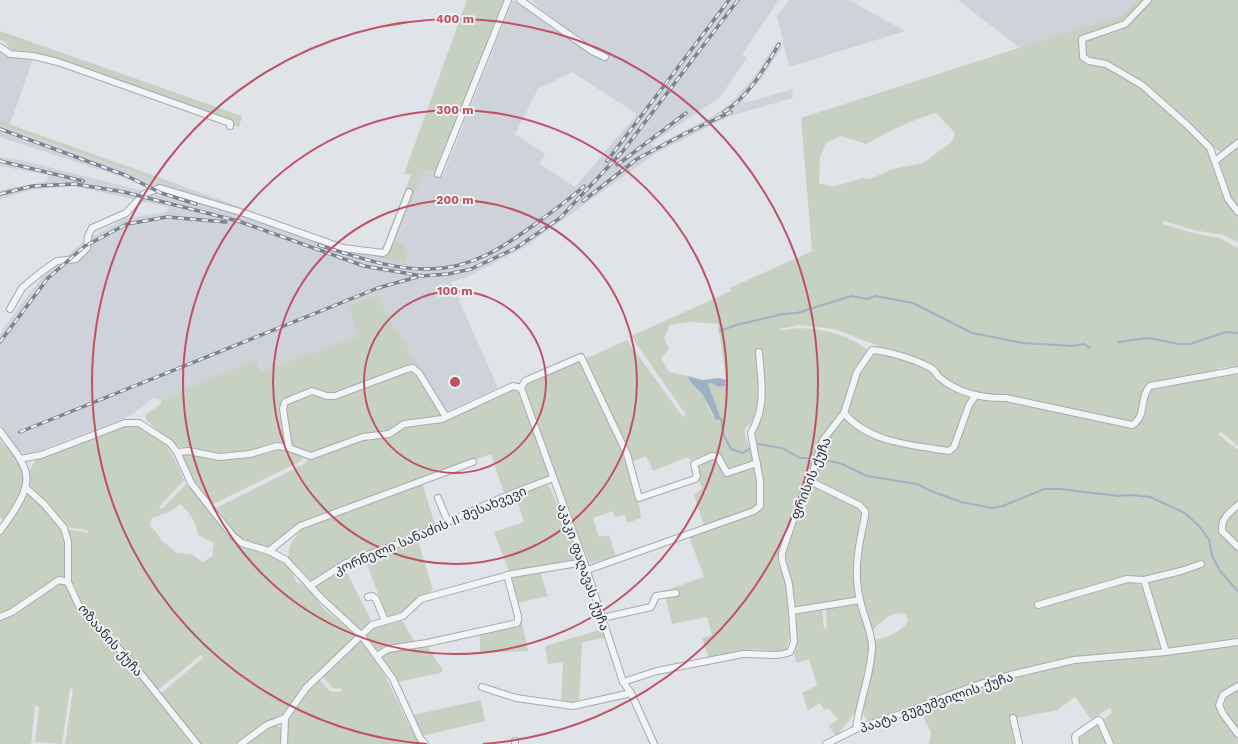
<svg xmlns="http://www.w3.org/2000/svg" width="1238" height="744" viewBox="0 0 1238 744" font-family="'Work Sans','Noto Sans Georgian',sans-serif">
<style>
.built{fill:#ced2d9;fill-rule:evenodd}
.green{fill:#c6d1c2;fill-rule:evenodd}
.water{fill:#9fb1c4}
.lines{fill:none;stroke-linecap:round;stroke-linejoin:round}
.stream{stroke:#9fb1c4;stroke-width:2}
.street-casing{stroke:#a6aab1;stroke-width:8}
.street{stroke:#f2f4f6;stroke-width:6}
.rail-casing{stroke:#7b838f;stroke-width:3.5}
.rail{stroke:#eff2f5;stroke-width:2;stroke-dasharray:6;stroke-linecap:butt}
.ring{fill:none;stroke:#c05164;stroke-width:2}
.labels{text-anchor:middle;stroke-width:4;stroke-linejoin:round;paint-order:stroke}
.street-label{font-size:13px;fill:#2a313d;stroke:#eff2f5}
.centre{fill:#c05164;stroke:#eff2f5;stroke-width:2}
.ring-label{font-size:12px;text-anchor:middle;font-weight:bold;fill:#c05164;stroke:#eff2f5;stroke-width:4;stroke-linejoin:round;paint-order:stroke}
</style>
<rect width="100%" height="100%" fill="#e0e3e8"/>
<g class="built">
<path d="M513,0L584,49L588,44L538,7L532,0H779L742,54L747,58L720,97L652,143L654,147L713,116L729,105L754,77L776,43L782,47L760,81L743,99L745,103L792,89L793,98L730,116L656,153L525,247L465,278L451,282L498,388L447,411L388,316L378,295L358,336L260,372L256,359L162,400L153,398L132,415L38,451L26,454L19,451L0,425V334L21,304L42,278L84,241L126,218L167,212L168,207L73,186L31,190L0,199V190L47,181L48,175L0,166V157L21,160L186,202L188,199L0,137V125L163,183L166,180L379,258L407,263L404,246L395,242L425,170L443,176ZM572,72L637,114L575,187L540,164L545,154L515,134L538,89Z"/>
<path d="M789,0H849L905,31L789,67L777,16Z"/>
<path d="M958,0H1137L1122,15L1020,48Z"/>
<path d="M0,51L7,55L33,58L10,125L0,121Z"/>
</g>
<g class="green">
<path d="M467,0H505L435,173L425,170L395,241L404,246L407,263L379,258L354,248L382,249L411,175L404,174Z"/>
<path d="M1137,0H1144L1123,22L1081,36L1080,57L1089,65C1109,53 1196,131 1208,149C1216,161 1220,186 1227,200C1229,206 1237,213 1238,218C1238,226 1238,235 1238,242L1223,235L1193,230L1164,221L1163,224L1193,233L1220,238L1238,248V366L1218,368L1217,371L1150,383C1135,394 1149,418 1126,423L975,394C959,387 944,381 933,367L834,329L799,325L780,329L781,331C803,323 850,333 867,350L840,413L823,434L808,480L781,550C778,565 783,569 786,583C790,599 795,638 785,650L778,652L755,649L709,659L702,638L712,635L707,617L672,624L664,591L704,577L689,536L754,514L762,509L764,496L762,474L754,439L755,431L762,418L765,399L762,351L757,352L760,395L755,418L745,429V436L755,461L732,470L727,469C722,446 705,455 690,460L688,457L653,471L646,456L632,462L585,359L627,340L683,417L686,415L631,336L731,291L730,288L812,251L801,118L1122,15ZM936,113L955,133L952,142L923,163L893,169L870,179L863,178L832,187L819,183L820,157L826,143L841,136L866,144C889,131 911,120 936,113ZM690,322L718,324L726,380L724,386L718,387L712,383L708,384L720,419C709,417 708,405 704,397C700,389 691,386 688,376L669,372L661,358L669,349L664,338L670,325Z"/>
<path d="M1151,0H1238V141L1224,154L1212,147L1149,89L1086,56L1085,39L1125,26Z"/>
<path d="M0,31L242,116L239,127L124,84L34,54L15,51L9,48L5,42L0,39Z"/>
<path d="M0,121L166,180L164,183L0,125Z"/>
<path d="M1238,146V209L1230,199L1220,167V161Z"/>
<path d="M378,295L388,316L447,411L442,416L405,422L386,432L311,454L286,444L241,452L220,453L192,448L179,447L147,421L145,416C149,408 160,409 162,400L256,359L260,372L358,336L348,306Z"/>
<path d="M880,352L930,369L972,396C960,412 961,434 948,449L891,440L850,419L847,411L855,388L857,377L868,361L875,353Z"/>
<path d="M576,362L581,363C605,413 634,462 641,518L627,523L625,515L615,517L613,511L593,518L599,537L609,535L616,557L590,563L557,488L554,470L525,389L526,384Z"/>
<path d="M1238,372V446L1221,432L1218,434L1238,450V503L1219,531L1229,542L1238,548V640L1172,649L1165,644L1147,583L1148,581L1181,570L1144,578H1127L1040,601L1042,605L1123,582H1137L1145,590L1163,647L1162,650C1113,655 1065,658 1018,670C967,683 918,703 868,721L861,710L874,640C885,639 903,631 908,621L906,615C892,608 881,623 870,632L862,599L858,570L868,514L866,508L821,484L813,476L824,441L842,418L886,444L952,452C966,437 963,415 975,399H1006L1132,427C1145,425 1146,399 1149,388Z"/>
<path d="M512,389L519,391L549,476L504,493L491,454L314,518L268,549C253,544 240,540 230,528C225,521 223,514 216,508L304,464L310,457L363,440L390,437L403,426L439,421Z"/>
<path d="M125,424C159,425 173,453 184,480L159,507L162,509L186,484L208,506L227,536L242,547L277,558L292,571L296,582L307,587L324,609L357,635L356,638L300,692L280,718L270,722L238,744H200L161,693L203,658L201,655L158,690L86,609L79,600L75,585L70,584V536L67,529L88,533V530C81,529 72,529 66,526C61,523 56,515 51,510C35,493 16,478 40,457ZM180,504C191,513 195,521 198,535L214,543L212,556L203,562L191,554L177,553L161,540L157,533L150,526L152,518L171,511Z"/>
<path d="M0,440C6,448 16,455 20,464C31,484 14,503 3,520L0,517Z"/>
<path d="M280,449L303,455L304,458L299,462L213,504L194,484L181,456L186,453L218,458Z"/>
<path d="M714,457L717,458L723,471L752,465L755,467L760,498L758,505L753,510L704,526L694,495L702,489L695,467L696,464Z"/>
<path d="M422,483L435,525L350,558L312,581L288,557L290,544L302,528Z"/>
<path d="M813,484L856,506L862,511L863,516L853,572L857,596L856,599L797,608L794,605L784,559C787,533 800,508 810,485Z"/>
<path d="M547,485L550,488L582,561L509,571L494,532L524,522L515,495Z"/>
<path d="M26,492L53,517L66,535V580L65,579L16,608L0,615V536Z"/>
<path d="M1238,507V544C1221,527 1219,524 1238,507Z"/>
<path d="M417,537L433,590L414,601L399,614L387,618L365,559Z"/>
<path d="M344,567L372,622L359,630L326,599L315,587Z"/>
<path d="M540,572L548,596L517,603L509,579L513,575Z"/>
<path d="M58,583L66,584L81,609L136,672L194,744H65L73,689L70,688L62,744L35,742L39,707L35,706L31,744H0V618Z"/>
<path d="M857,604L870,644L865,677L856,710L849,721L836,736L829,726L838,719L829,709L824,710L820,703L808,710L802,693L817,685L809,659L797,663L794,655L796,648L794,617L796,613L822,609L824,629L827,628L826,609Z"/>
<path d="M401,619L415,642L385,647L376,652L364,635L376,626Z"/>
<path d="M522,623L528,651L480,653V632Z"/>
<path d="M603,629L606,638L582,642L579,701L572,704L561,702L563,662L548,664L545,646Z"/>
<path d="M361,641L382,670L410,727L422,744H286L287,718L306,690L319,679L330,691L341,692L342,689L333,688L322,676Z"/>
<path d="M1238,644V683L1218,697C1216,715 1228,726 1238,740V744H1078V736L1112,713L1110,708L1091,719L1075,697L1058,710L1016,718L1015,715L1009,717L1016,744H929L931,732L919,709C969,690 1021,670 1075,662C1129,654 1184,650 1238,644Z"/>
<path d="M427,646L443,670L440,673L398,682L379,657L388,651Z"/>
<path d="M1238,687V729C1226,712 1214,701 1238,687Z"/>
<path d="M481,700L485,721L422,736L414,715Z"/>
<path d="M274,725L281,727L282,744H245L268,727Z"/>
</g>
<path class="water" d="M688,376L702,380L720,378L726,380L725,386L718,387L712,383L708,384L721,419L716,420C712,412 708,405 704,397C700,389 691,386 688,376Z"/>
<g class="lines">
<g class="stream">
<path d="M720,331L736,325L783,314L797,313L851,296L867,299L876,296L913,303L972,333L1023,343L1073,346L1084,344L1090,348"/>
<path d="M1118,342L1148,338L1179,344H1190L1226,332L1238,333"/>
<path d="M721,419L724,436L731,449L743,453L749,449"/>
<path d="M758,444L782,448L800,458H811"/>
<path d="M822,459L842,464L867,476L917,484L931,491L961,502L992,508L1003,506L1044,489H1060L1118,496L1132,495L1150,497L1185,513L1200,527L1209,540L1212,556L1220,571L1238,591"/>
</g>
<g class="street-casing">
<g id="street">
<path d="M520,0L592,51L605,57"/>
<path d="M1148,0L1125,24L1082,39L1083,57L1089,61L1106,64L1142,85L1187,125L1210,148L1228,199L1238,212"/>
<path d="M0,47L10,54L33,56L58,62L230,123V126"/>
<path d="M1215,161L1238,143"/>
<path d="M438,174L508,0"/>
<path d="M10,309L22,288L40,273L57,261L76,259L87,248L88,236L92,228L126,213L144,194L160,188L247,214L343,248L383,253L386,251L409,192"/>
<path d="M521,388L584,562L623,682L631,693L654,744"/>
<path d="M521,388L525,381L581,357L627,454L639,498L695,479L697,476L694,464L712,456L718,457L727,473L757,463"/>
<path d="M844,413C869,443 912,445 949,451L954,447L969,405L976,395"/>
<path d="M0,431C8,443 19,454 24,467C34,488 11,515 0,531"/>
<path d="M289,448L283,409L285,402L312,391L327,396H335L407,369L413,368L419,373L446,417"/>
<path d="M177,452L189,451L219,457L250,454L277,446L286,447L311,456L363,437L389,434L404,424L442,419L513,386L521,388"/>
<path d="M20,459L41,455L125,423H139L170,443L177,452L191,483L233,536L242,543L269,551L286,560L322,599L362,636L393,679L420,738L425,744"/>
<path d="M810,481L859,505L865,511V516C859,544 853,571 860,600C863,615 871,630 872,645C872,673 859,701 856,729"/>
<path d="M25,487L44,504L64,528L68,542V582L79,606L133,664L197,744"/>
<path d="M438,498L448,522"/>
<path d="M1238,505C1229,513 1221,518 1222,531L1238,547"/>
<path d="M269,551L300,526L473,462"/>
<path d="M587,570L754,511L760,506V481L751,433C767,405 761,382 759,352"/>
<path d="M1144,580L1181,571L1201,564"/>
<path d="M310,586L346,563L403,542L499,499L553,478"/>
<path d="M368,597L372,596L376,599L385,621"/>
<path d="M1038,605L1127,579L1144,580L1166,652"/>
<path d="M792,611L860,600"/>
<path d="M0,617L12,612L59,580L68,582"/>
<path d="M602,618L651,607L656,596L676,593"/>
<path d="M377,656L388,649L427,643L517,623L518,620V616L507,575"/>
<path d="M623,682L657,671L743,654C759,653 775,658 790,652L794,642L792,611L789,584L782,560V553L792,523L810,481L823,440L844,413L857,372L872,350C889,351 916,360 931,368C935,370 936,374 939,377C957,393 984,399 1006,398L1132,425C1147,417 1139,397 1150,386L1238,370"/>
<path d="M1238,686L1223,695L1219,705L1223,714L1238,734"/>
<path d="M482,687L516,698L573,706L631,693"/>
<path d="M1013,718L1019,744"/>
<path d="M515,741V744"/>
<path d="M241,744L267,725L285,718"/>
<path d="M284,744L285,718L306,688L372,625L403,616L421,599L512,574L584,562"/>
<path d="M826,744L856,729L903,713L974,686L1010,675L1074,660L1166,652L1238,642"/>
<path d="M1076,744L1075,737L1076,735L1098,720L1100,721L1110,744"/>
</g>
</g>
<use href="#street" class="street"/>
<g class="rail-casing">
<g id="rail">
<path d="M724,112C749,96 764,69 779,44"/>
<path d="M0,129L125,175L161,193L196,204"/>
<path d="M0,161L83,181"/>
<path d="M607,161L729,0"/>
<path d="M617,165L686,113"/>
<path d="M0,194L33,186L75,184L124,192L238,221L364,266L422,276L448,274L471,269L516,248L560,218L623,151L738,0"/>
<path d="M583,201L637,159L684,134L731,112"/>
<path d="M319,245C354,256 392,270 429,269C472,269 505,246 538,222C554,210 570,199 584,186"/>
<path d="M0,342L48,278L85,246L127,224L167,217L226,222"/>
<path d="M20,432L378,288L417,277"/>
</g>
</g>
<use href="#rail" class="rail"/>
</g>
<g class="ring">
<circle cx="455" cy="382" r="91"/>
<circle cx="455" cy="382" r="182"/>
<circle cx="455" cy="382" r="272"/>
<path d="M427 744A363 363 0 1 1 483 744"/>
</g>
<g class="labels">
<g class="street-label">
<text transform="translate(810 478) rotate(-68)" y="5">ფრისის ქუჩა</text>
<text transform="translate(430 530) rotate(-23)" y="5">კორნელი სანაძის II შესახვევი</text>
<text transform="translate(584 567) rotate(71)" y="5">აკაკი ფაღავას ქუჩა</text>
<text transform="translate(111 640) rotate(49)" y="5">ოზაანის ქუჩა</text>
<text transform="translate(936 702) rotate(-19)" y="5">პაატა გუგუშვილის ქუჩა</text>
</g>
</g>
<circle cx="455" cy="382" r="6" class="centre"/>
<g class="ring-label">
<text x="455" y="23">400 m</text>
<text x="455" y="114">300 m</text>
<text x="455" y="204">200 m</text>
<text x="455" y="295">100 m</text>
</g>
</svg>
